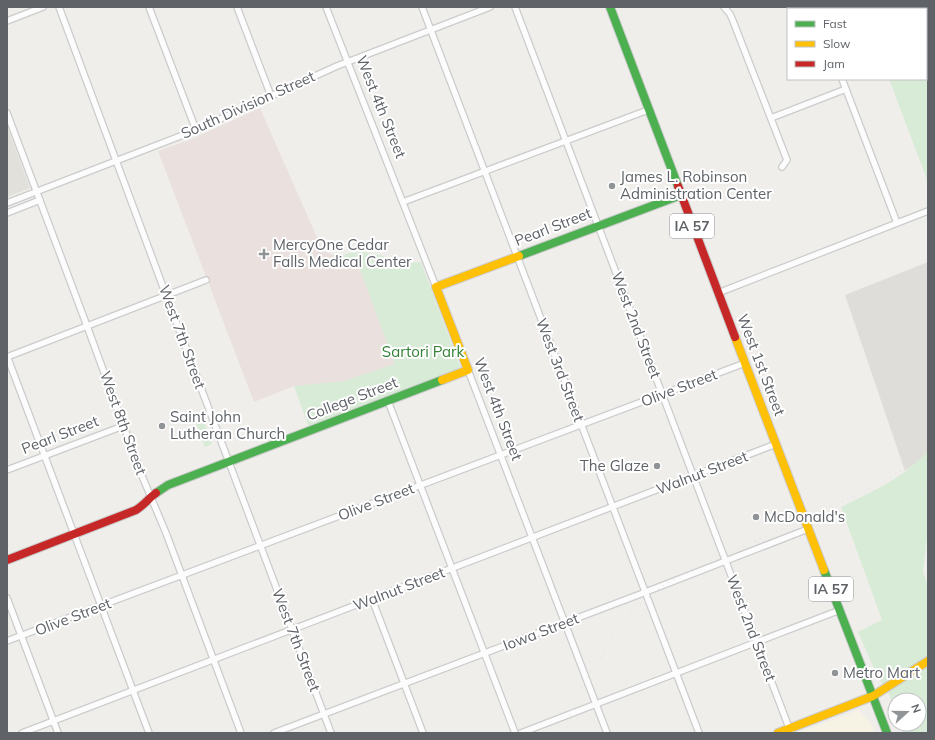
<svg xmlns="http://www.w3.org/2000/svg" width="935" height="740" viewBox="0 0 935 740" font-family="Mulish,sans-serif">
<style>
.commercial{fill:#f7f3e4}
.industrial{fill:#dfddda}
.education{fill:#e2e0da}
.medical{fill:#eae0de}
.green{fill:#d8ebd6}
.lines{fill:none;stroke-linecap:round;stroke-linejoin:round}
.street-casing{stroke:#cbcccc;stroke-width:8}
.fast-casing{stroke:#cacacb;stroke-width:10}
.slow-casing{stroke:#cacacb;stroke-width:10}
.jam-casing{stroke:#cacacb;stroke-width:10}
.street{stroke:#fdfcfc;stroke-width:5.5}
.fast{stroke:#4caf50;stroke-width:8}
.slow{stroke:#ffc107;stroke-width:8}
.jam{stroke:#c62828;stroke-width:8}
.rail{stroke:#e4e4e4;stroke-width:1.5;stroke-dasharray:1 5;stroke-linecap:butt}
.poi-dot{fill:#919496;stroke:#fff;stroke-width:1.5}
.labels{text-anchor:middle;stroke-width:4;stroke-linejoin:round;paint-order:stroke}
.shield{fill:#fff;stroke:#8f9295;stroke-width:1}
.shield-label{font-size:14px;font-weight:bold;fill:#5f6368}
.street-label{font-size:15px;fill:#5f6368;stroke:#fff}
.poi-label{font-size:15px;fill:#5f6368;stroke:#fff;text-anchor:start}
.park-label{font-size:15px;fill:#348238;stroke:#fff}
</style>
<rect width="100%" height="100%" fill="#efeeea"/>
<path class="commercial" d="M859,710L871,724L875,733L799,732Z"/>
<path class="industrial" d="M928,262V454L925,457L905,471L845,295Z"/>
<path class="education" d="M7,126L30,188L7,197Z"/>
<path class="medical" d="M260,108L323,251L358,264L395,364L344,381L294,386L254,402L158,151L192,139Z"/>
<g class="green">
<path d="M862,7H928V182L889,79H926V9H862Z"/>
<path d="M363,252L380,255L401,264L421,262L461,369L309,427L294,386L344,381L395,364L358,264L340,257L349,253Z"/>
<path d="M201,414L212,444L205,447L195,421L198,415Z"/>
<path d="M928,451V528L923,572L927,583L928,593V733H903L900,724H919V700H895V711L887,688L885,689L874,668L858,632L882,620L841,507C872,492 905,477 928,451Z"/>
</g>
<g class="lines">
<g class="street-casing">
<g id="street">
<path d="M59,7L169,303L331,733"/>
<path d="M149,7L196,130"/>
<path d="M237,7L271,96"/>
<path d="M326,7L436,287"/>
<path d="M422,7L699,733"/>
<path d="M515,7L791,733"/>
<path d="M724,7L730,14L733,21L787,160L782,167"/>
<path d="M815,7V9"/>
<path d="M7,21L43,7"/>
<path d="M842,79L897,223"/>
<path d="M7,113L87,326L142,476L166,533L241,733"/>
<path d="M771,118L846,89"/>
<path d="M403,202L648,110"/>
<path d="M7,203L196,130L337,66L490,7"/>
<path d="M7,213L40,200"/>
<path d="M718,293L928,211"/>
<path d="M7,356L149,733"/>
<path d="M7,357L206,280"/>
<path d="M468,370L607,733"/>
<path d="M388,401L515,733"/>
<path d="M7,470L123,426"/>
<path d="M7,598L58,733"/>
<path d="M372,599L423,733"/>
<path d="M7,641L745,363"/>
<path d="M22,733L776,444"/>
<path d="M274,733L638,595L808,529"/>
<path d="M521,733L840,610"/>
</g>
</g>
<g class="fast-casing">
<g id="fast">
<path d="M610,7L678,186"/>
<path d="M519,256L681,195"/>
<path d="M156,493L168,485L442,380"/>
<path d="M824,570L887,733"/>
</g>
</g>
<g class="slow-casing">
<g id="slow">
<path d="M735,337L824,570"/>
<path d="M442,380L468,370L436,287L519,256"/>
<path d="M778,733L873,696L928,661"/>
</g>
</g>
<g class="jam-casing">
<g id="jam">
<path d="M678,186L735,337"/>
<path d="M7,560L136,510C144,505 149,498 156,493"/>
</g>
</g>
<use href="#street" class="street"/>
<use href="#fast" class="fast"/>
<use href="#slow" class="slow"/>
<use href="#jam" class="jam"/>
<g class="rail">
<path d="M911,700C884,629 894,549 928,482"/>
<path d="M919,720L925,733"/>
<path d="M565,733L570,714L586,679L602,655L611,638L629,615L665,584L700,566L876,486L899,472L928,447"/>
</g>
</g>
<g class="poi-dot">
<circle cx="612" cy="186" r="4"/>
<path d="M262 248h4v4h4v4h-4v4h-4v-4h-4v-4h4z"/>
<circle cx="162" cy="426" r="4"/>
<circle cx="657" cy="466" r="4"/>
<circle cx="756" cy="517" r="4"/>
<circle cx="835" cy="673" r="4"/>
</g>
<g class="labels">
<g class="shield">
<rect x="670" y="214" width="44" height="24" rx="3"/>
<rect x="809" y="577" width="44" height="24" rx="3"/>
</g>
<g class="shield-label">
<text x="692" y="231">IA 57</text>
<text x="831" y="594">IA 57</text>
</g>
<g class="street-label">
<text transform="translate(248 105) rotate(-24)" y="5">South Division Street</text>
<text transform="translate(381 107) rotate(68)" y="5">West 4th Street</text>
<text transform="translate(553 227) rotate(-21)" y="5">Pearl Street</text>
<text transform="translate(636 325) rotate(69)" y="5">West 2nd Street</text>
<text transform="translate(182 337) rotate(70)" y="5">West 7th Street</text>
<text transform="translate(761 365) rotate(69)" y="5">West 1st Street</text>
<text transform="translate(560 370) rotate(69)" y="5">West 3rd Street</text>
<text transform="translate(679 388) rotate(-21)" y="5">Olive Street</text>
<text transform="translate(352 399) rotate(-21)" y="5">College Street</text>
<text transform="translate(498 409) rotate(69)" y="5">West 4th Street</text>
<text transform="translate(123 423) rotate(70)" y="5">West 8th Street</text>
<text transform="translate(60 435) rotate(-21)" y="5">Pearl Street</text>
<text transform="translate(702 473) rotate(-21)" y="5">Walnut Street</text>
<text transform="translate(376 502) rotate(-21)" y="5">Olive Street</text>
<text transform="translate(399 589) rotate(-21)" y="5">Walnut Street</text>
<text transform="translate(73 617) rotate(-21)" y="5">Olive Street</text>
<text transform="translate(751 628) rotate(69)" y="5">West 2nd Street</text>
<text transform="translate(541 632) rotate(-21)" y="5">Iowa Street</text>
<text transform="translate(296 640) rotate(69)" y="5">West 7th Street</text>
</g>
<g class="poi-label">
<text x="620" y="182">James L. Robinson<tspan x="620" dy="17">Administration Center</tspan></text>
<text x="273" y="250">MercyOne Cedar<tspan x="273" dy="17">Falls Medical Center</tspan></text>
<text x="170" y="422">Saint John<tspan x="170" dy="17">Lutheran Church</tspan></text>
<text x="649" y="471" text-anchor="end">The Glaze</text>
<text x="764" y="522">McDonald's</text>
<text x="843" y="678">Metro Mart</text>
</g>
<g class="park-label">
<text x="423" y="357">Sartori Park</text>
</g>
</g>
<rect width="935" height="740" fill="none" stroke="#5f6368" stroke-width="16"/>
<rect x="787" y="8" width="140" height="72" fill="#ffffff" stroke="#bfc1c3"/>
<rect x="795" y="21" width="20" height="6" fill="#4caf50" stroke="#bfc1c3"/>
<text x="823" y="28" font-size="12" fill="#5f6368">Fast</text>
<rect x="795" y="41" width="20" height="6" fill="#ffc107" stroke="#bfc1c3"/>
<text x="823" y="48" font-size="12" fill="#5f6368">Slow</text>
<rect x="795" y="61" width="20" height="6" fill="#c62828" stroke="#bfc1c3"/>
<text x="823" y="68" font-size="12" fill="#5f6368">Jam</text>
<g transform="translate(907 712) rotate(69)"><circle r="19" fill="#ffffff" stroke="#bfc1c3"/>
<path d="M0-3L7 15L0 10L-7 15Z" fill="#919496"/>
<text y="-6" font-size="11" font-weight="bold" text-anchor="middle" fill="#5f6368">N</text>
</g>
</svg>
